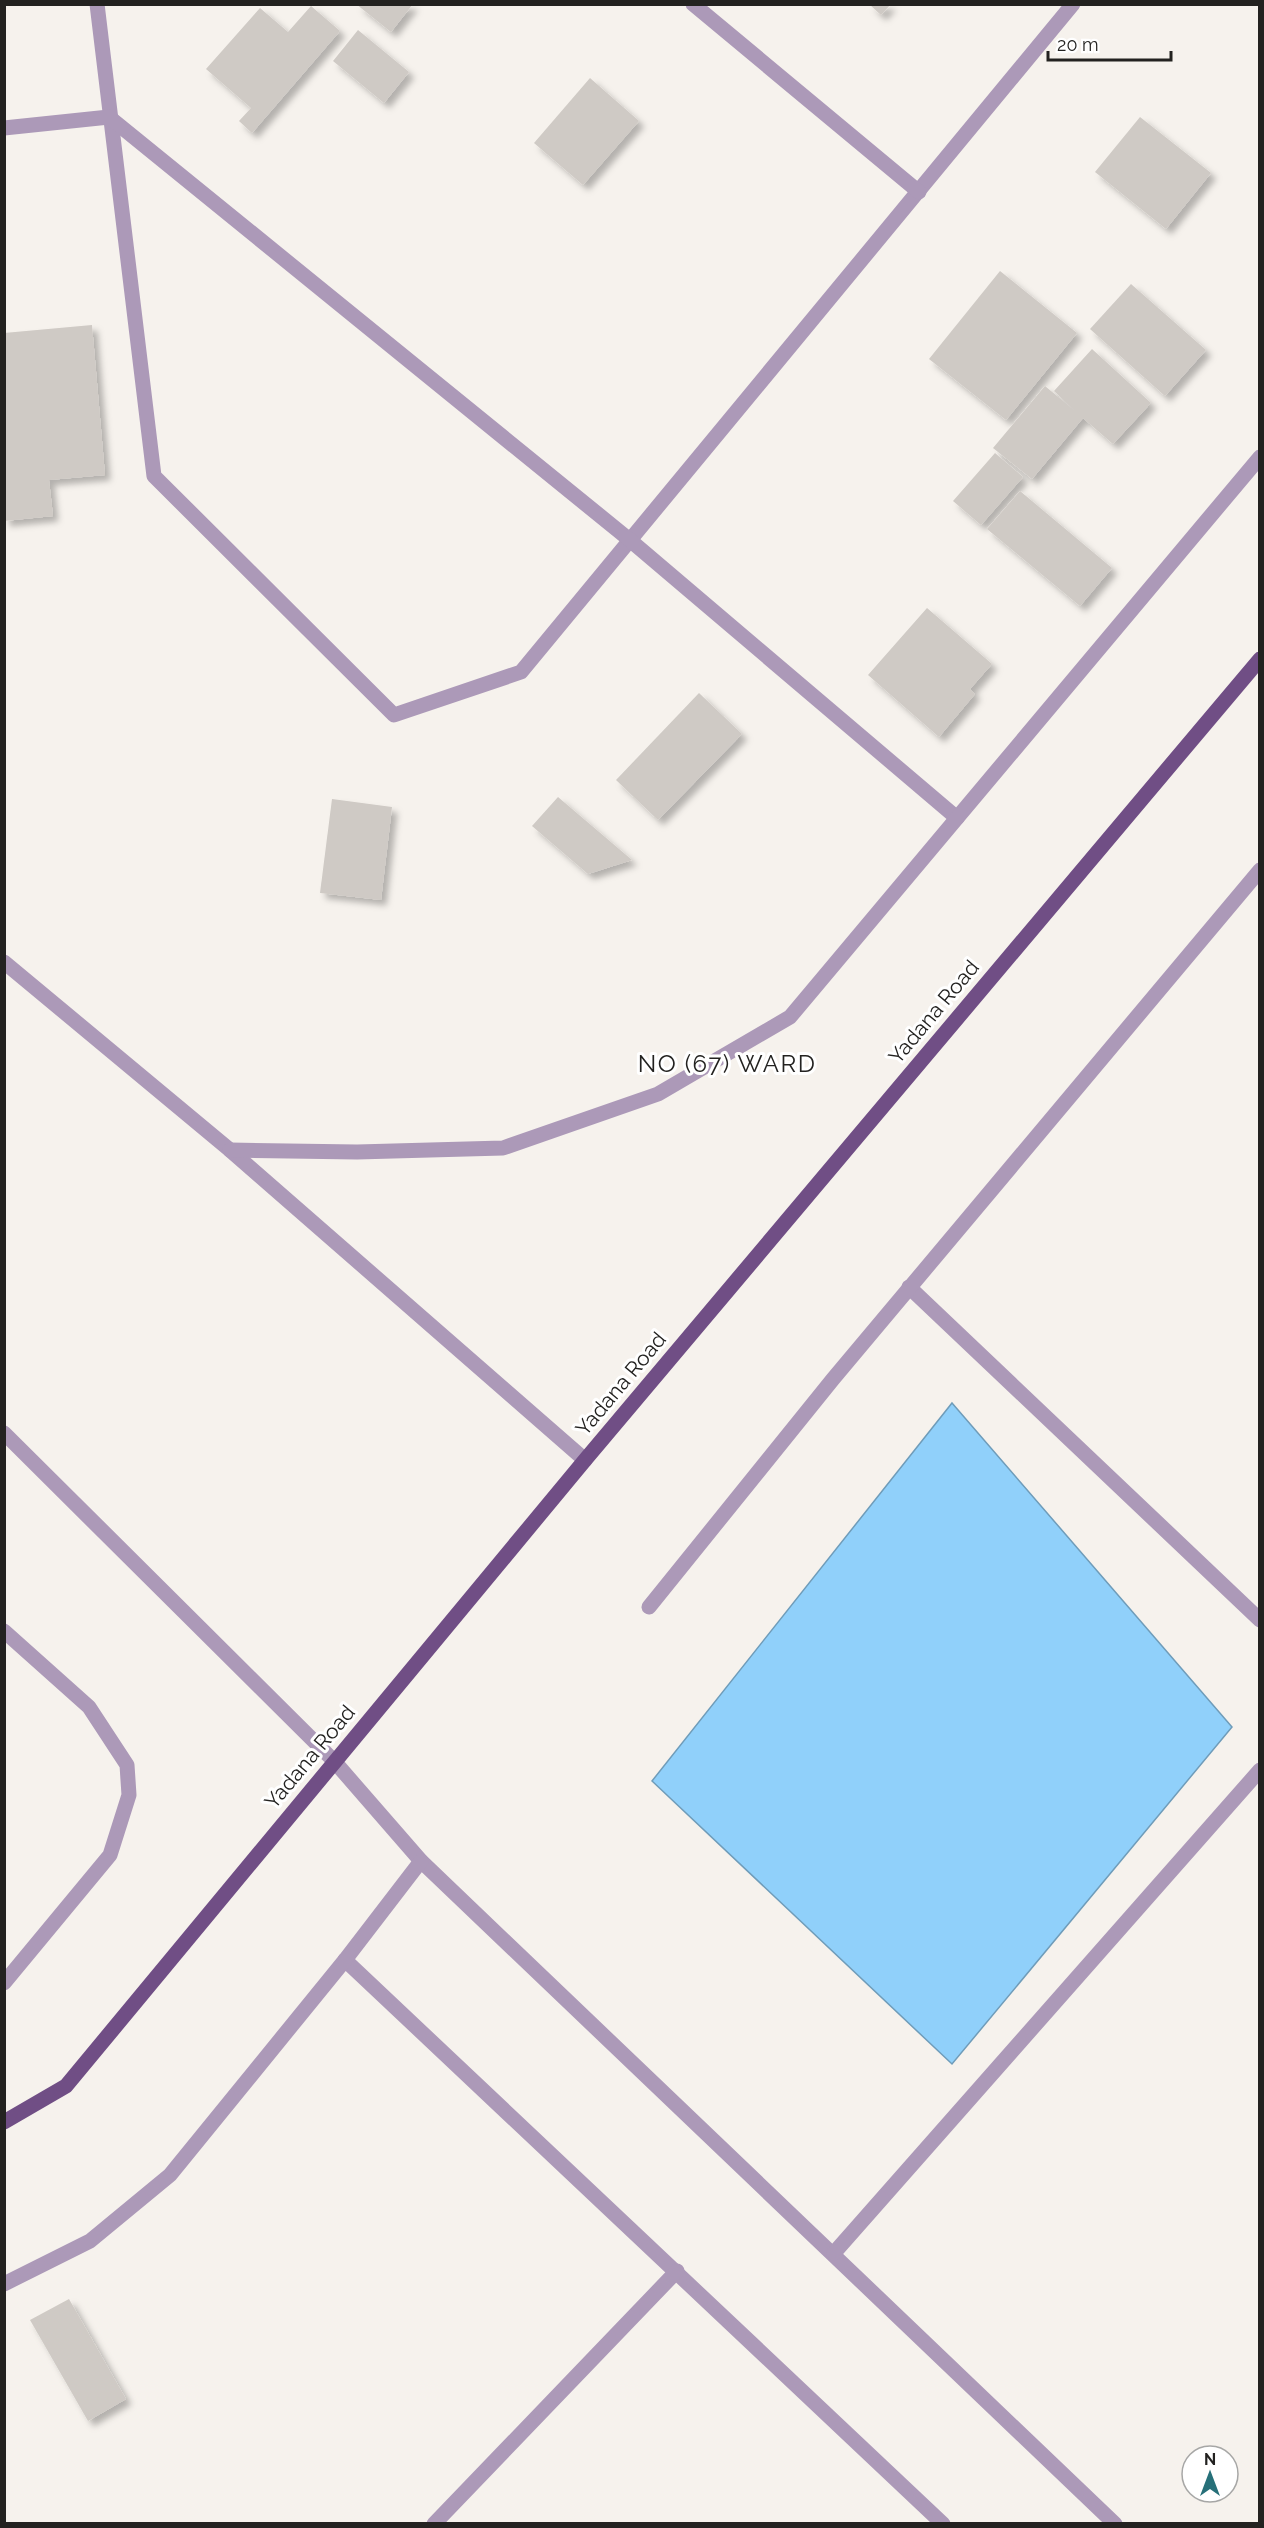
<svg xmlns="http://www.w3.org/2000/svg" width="1264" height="2528" viewBox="0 0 1264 2528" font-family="Raleway,sans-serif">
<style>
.water{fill:#90d0fa;stroke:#6f9cb9;stroke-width:1.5}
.building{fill:#cfcac5;filter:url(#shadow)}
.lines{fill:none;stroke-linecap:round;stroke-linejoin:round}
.minor{stroke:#ac99b8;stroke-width:15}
.major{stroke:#704e85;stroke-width:15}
.labels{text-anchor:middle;stroke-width:6;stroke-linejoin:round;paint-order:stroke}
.street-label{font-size:21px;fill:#232220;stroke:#fff}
.quarter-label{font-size:24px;letter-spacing:1.5px;fill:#232220;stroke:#fff}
</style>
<defs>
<filter id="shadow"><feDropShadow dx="5.5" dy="5.5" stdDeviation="3" flood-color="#0004"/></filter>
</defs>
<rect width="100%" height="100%" fill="#f6f2ed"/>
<path class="water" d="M952,1403L1232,1727L952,2064L652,1781Z"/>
<g class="building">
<path d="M356,4H413L391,32Z"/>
<path d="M869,4H891L881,15Z"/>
<path d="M311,6L340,31L252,133L239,121L251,108L206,69L260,8L288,32Z"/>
<path d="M358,30L409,72L384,103L333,61Z"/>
<path d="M590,78L639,121L583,185L534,143Z"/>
<path d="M1140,117L1211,173L1166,229L1095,172Z"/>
<path d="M1000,271L1077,333L1006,420L929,359Z"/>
<path d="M1131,284L1206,350L1165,396L1090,329Z"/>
<path d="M92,325L105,475L49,480L53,516L4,521V333Z"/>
<path d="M1092,349L1151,403L1113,444L1083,418L1032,479L993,448L1045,386L1075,411L1054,391Z"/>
<path d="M995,453L1023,477L981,525L953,501Z"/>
<path d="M1020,491L1112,568L1080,606L987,529Z"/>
<path d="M927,608L992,664L970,689L975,694L939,737L868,675Z"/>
<path d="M699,693L742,734L658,820L616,780Z"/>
<path d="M558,797L632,860L588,874L532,826Z"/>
<path d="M332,799L392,807L381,900L320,893Z"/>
<path d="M69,2299L126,2399L88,2421L30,2320Z"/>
</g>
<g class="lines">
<g class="minor">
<path d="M97,4L154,476L394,715L521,672L1073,4"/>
<path d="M693,4L919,192"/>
<path d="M4,128L109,117L631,541L957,818"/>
<path d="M4,962L230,1150L585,1460"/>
<path d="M230,1150L357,1152L503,1148L658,1094L790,1017L1260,457"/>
<path d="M909,1287L1260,1620"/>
<path d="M4,1433L334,1761L421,1861L1115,2524"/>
<path d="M649,1607L833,1379L1260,870"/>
<path d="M4,1631L89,1707L127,1765L129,1795L110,1855L4,1983"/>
<path d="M345,1960L943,2524"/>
<path d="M834,2253L1260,1770"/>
<path d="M4,2284L90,2241L170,2175L345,1960L421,1861"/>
<path d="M434,2524L677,2271"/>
</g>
<path class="major" d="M4,2122L66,2086L585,1460L1260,659"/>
</g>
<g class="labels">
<g class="street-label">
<text transform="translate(934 1012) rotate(-50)" y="7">Yadana Road</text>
<text transform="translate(621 1384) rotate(-50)" y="7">Yadana Road</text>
<text transform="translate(310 1757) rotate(-50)" y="7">Yadana Road</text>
</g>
<g class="quarter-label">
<text x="727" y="1072">NO (67) WARD</text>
</g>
</g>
<rect width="1264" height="2528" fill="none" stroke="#232220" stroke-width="12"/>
<g transform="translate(1210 2474)"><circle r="28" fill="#ffffff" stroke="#a7a7a6" stroke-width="1.5"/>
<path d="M0-4.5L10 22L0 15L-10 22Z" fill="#277079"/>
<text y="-9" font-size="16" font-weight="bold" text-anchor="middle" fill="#232220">N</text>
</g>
<path d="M1048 51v9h123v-9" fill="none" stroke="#232220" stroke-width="3"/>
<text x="1057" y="51" font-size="18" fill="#232220" stroke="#ffffff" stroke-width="4.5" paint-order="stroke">20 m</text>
</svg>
